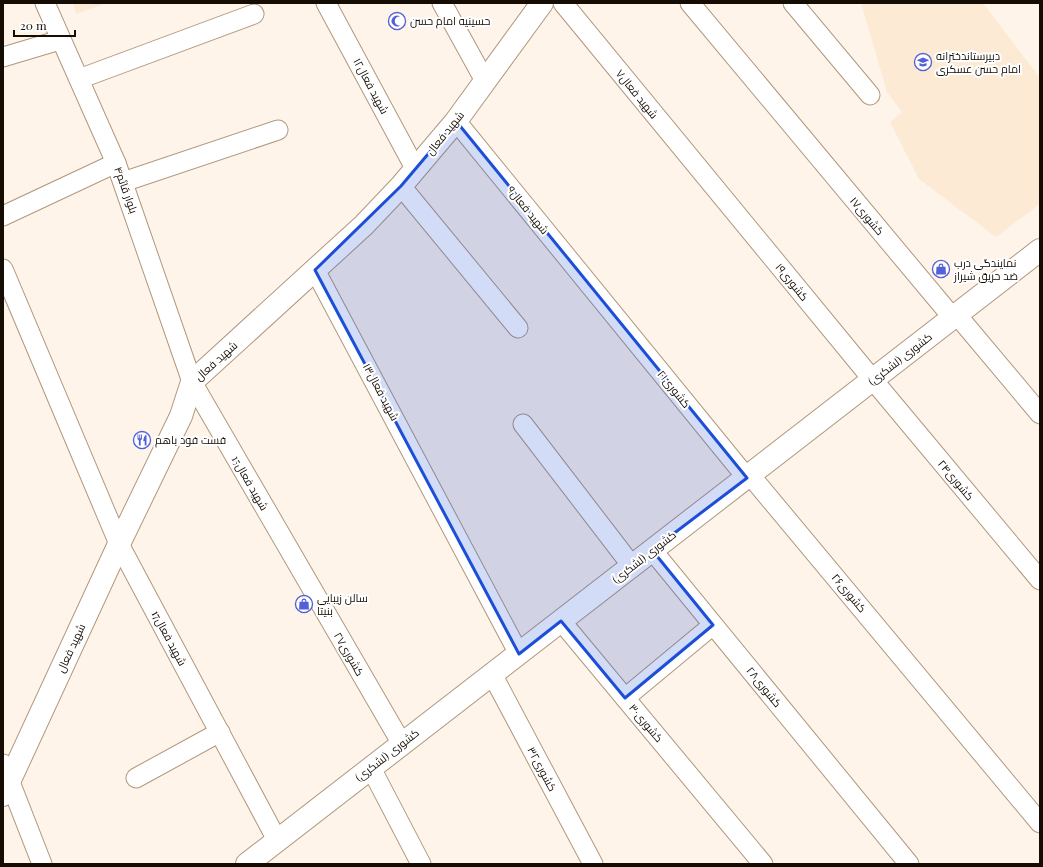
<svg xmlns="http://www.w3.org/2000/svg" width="1043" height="867" viewBox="0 0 1043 867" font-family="'Playfair Display',Cairo,serif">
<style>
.built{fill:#fcead5}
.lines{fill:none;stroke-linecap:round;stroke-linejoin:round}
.minor-casing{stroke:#b0987d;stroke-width:21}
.tertiary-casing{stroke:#b0987d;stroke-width:24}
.minor{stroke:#fff;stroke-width:19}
.tertiary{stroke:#fff;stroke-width:22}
.marked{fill:#1d4ed8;fill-opacity:0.2;stroke:#1d4ed8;stroke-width:3;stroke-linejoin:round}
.labels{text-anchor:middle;stroke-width:4;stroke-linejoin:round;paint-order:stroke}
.poi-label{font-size:11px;fill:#150c04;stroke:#fff;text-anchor:start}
.street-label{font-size:11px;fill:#150c04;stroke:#fff}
</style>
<rect width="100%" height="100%" fill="#fef4e9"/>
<g class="built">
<path d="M73,3H107L76,14Z"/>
<path d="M861,3H983L1040,78V204L996,237L919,179L890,122L902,112L887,92Z"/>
</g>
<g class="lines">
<g class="minor-casing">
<g id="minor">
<path d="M45,3L116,163L192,382L402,744"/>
<path d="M326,3L416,170"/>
<path d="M442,3L485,81"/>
<path d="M563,3L873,380L1040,580"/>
<path d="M690,3L953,318"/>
<path d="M793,3L870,95"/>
<path d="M3,57L60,40"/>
<path d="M79,79L254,14"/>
<path d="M456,121L747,478"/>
<path d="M123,182L278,130"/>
<path d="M401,186L518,328"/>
<path d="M3,216L116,163"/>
<path d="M3,269L119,544L277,840"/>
<path d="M315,270L519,654"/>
<path d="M957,315L1040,414"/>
<path d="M523,424L632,566"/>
<path d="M750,475L1040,823"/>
<path d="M652,550L909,864"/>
<path d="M561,621L763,864"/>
<path d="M492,674L593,864"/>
<path d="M625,698L713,625"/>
<path d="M3,764L42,864"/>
<path d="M371,768L421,864"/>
<path d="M136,778L220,732"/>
</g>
</g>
<g class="tertiary-casing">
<g id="tertiary">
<path d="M3,795L119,544L181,416L192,382L364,225L401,186L456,121L542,3"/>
<path d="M247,864L1040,250"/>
</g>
</g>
<use href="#minor" class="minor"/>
<use href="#tertiary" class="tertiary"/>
</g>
<path class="marked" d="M456,121L747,478L652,550L713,625L625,698L561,621L519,654L315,270L401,186Z"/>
<defs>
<g id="mosque-ring" transform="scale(0.9)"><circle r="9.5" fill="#fff" stroke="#5361d8" stroke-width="1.5"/><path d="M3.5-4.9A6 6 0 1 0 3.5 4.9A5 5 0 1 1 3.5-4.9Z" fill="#5361d8"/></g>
<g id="school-ring" transform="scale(0.9)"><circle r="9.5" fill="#fff" stroke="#5361d8" stroke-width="1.5"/><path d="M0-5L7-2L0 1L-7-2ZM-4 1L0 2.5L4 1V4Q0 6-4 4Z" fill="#5361d8"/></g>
<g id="shop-ring" transform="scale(0.9)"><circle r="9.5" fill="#fff" stroke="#5361d8" stroke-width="1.5"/><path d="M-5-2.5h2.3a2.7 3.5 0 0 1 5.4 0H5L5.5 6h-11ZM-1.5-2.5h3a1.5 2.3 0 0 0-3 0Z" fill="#5361d8"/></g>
<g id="restaurant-ring" transform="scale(0.9)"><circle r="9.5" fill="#fff" stroke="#5361d8" stroke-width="1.5"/><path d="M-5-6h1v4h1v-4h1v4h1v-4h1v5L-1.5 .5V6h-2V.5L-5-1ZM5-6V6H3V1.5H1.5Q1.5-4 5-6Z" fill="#5361d8"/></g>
</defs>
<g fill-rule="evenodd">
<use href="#mosque-ring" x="397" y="21"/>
<use href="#school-ring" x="923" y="62"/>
<use href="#shop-ring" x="941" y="269"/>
<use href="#restaurant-ring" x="142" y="440"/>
<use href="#shop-ring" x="304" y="604"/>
</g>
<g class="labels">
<g class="poi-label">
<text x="410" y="25">حسینیه امام حسن</text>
<text x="936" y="60">دبیرستاندخترانه<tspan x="936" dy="13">امام حسن عسکری</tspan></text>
<text x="954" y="267">نمایندگی درب<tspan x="954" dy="13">ضد حریق شیراز</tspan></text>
<text x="155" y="444">فست فود باهم</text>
<text x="317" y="602">سالن زیبایی<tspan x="317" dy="13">بنیتا</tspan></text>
</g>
<g class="street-label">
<text transform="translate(371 86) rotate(62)" y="4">شهید فعال۱۲</text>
<text transform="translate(637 94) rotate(51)" y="4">شهید فعال۷</text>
<text transform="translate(445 133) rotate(-51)" y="4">شهید فعال</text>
<text transform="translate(126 190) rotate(70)" y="4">بلوار قائم۴</text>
<text transform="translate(528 210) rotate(51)" y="4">شهید فعال۹</text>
<text transform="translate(867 216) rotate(50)" y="4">۱۷کشوری</text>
<text transform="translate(792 282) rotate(51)" y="4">۱۹کشوری</text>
<text transform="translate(900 359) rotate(-38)" y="4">کشوری (لشکری)</text>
<text transform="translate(216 361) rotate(-42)" y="4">شهید فعال</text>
<text transform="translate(674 389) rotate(51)" y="4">۲۱کشوری</text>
<text transform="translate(381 392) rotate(62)" y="4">شهید فعال۱۳</text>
<text transform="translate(956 480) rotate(50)" y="4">کشوری۲۴</text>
<text transform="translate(250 483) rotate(60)" y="4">15شهید فعال</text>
<text transform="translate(644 557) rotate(-38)" y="4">کشوری (لشکری)</text>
<text transform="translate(849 593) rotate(50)" y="4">کشوری۲۶</text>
<text transform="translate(169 638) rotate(62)" y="4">17شهید فعال</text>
<text transform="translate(71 648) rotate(-65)" y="4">شهید فعال</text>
<text transform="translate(349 654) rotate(60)" y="4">کشوری۲۷</text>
<text transform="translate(764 687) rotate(51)" y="4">کشوری۲۸</text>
<text transform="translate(646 723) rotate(50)" y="4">کشوری۳۰</text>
<text transform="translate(387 755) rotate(-38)" y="4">کشوری (لشکری)</text>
<text transform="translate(542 769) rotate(62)" y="4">کشوری۳۲</text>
</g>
</g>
<rect width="1043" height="867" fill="none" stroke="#150c04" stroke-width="8"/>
<path d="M14 30v6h61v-6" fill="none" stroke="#150c04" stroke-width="2"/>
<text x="20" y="30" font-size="12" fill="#150c04" stroke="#ffffff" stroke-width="3" paint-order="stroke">20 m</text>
</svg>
